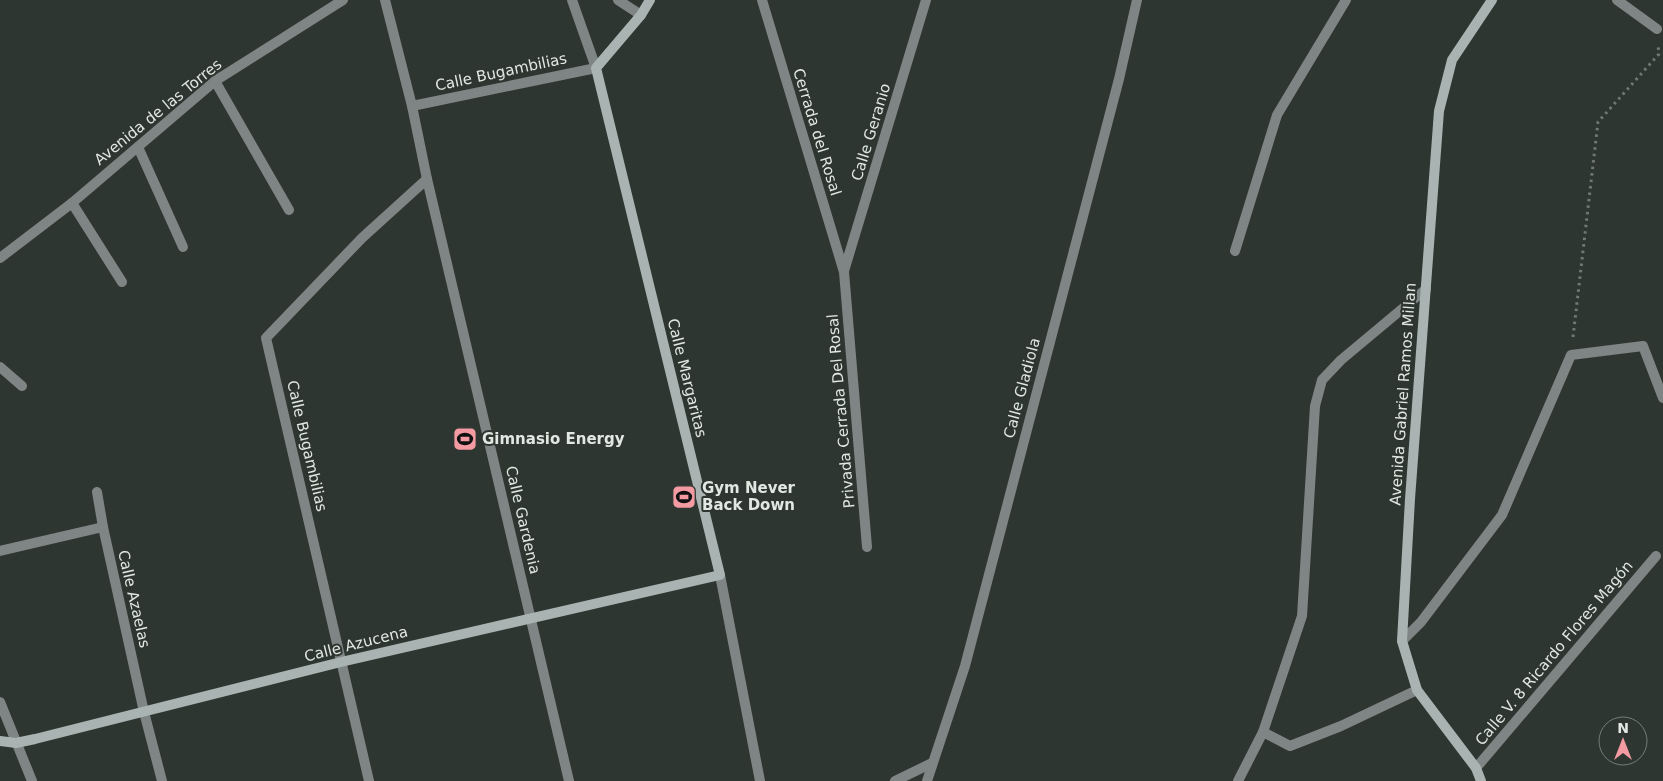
<svg xmlns="http://www.w3.org/2000/svg" width="1663" height="781" viewBox="0 0 1663 781" font-family="'DejaVu Sans',sans-serif">
<style>
.lines{fill:none;stroke-linecap:round;stroke-linejoin:round}
.path{stroke:#717973;stroke-width:3;stroke-dasharray:2.5 4;stroke-linecap:butt}
.street{stroke:#7f8584;stroke-width:10}
.secondary{stroke:#a9b3b1;stroke-width:10}
.labels{text-anchor:middle;stroke-width:4;stroke-linejoin:round;paint-order:stroke}
.street-label{font-size:15px;fill:#e1e7e2;stroke:#2d3630}
.poi-label{font-size:15px;font-weight:bold;fill:#e1e7e2;stroke:#2d3630;text-anchor:start}
</style>
<rect width="100%" height="100%" fill="#2d3630"/>
<g class="lines">
<path class="path" d="M1573,337L1598,122L1659,54L1658,45"/>
<g class="street">
<path d="M385,0L412,106L427,179L569,781"/>
<path d="M618,0L641,15"/>
<path d="M762,0L844,272L867,547"/>
<path d="M1617,0L1657,29"/>
<path d="M215,81L289,210"/>
<path d="M412,106L596,68L572,0"/>
<path d="M138,147L183,247"/>
<path d="M72,203L122,282"/>
<path d="M1235,251L1277,115L1346,0"/>
<path d="M0,258L72,203L215,81L343,0"/>
<path d="M844,271L926,0"/>
<path d="M0,367L22,386"/>
<path d="M97,492L103,527L144,712L162,781"/>
<path d="M0,551L103,527"/>
<path d="M720,575L760,781"/>
<path d="M1402,641L1421,622L1502,515L1571,355L1643,346L1663,398"/>
<path d="M0,702L32,781"/>
<path d="M1263,732L1290,746L1341,726L1417,690"/>
<path d="M1476,768L1656,556"/>
<path d="M369,781L266,338L362,238L427,179"/>
<path d="M895,781L932,763"/>
<path d="M927,781L965,666L1119,79L1137,0"/>
<path d="M1238,781L1263,732L1302,616L1315,406L1322,380L1341,360L1426,289"/>
</g>
<g class="secondary">
<path d="M0,741L16,743L35,739L341,662L720,575L596,68L641,15L650,0"/>
<path d="M1481,781L1476,768L1417,690L1402,641L1410,499L1439,111L1452,60L1492,0"/>
</g>
</g>
<defs>
<g id="stadium-square" transform="scale(1.25)"><rect x="-9" y="-9" width="18" height="18" rx="4" fill="#f49aa3" stroke="#2d3630"/><path d="M0-5a6.5 5 0 1 0 0 10a6.5 5 0 1 0 0-10ZM-3.5-1.8h7v3.6h-7Z" fill="#111"/></g>
</defs>
<g fill-rule="evenodd">
<use href="#stadium-square" x="465" y="439"/>
<use href="#stadium-square" x="684" y="497"/>
</g>
<g class="labels">
<g class="street-label">
<text transform="translate(501 72) rotate(-12)" y="5">Calle Bugambilias</text>
<text transform="translate(158 112) rotate(-39)" y="5">Avenida de las Torres</text>
<text transform="translate(817 132) rotate(73)" y="5">Cerrada del Rosal</text>
<text transform="translate(871 132) rotate(-73)" y="5">Calle Geranio</text>
<text transform="translate(687 378) rotate(76)" y="5">Calle Margaritas</text>
<text transform="translate(1022 388) rotate(-75)" y="5">Calle Gladiola</text>
<text transform="translate(1403 394) rotate(-86)" y="5">Avenida Gabriel Ramos Millan</text>
<text transform="translate(841 411) rotate(-95)" y="5">Privada Cerrada Del Rosal</text>
<text transform="translate(307 446) rotate(77)" y="5">Calle Bugambilias</text>
<text transform="translate(523 520) rotate(77)" y="5">Calle Gardenia</text>
<text transform="translate(134 599) rotate(77)" y="5">Calle Azaelas</text>
<text transform="translate(356 644) rotate(-14)" y="5">Calle Azucena</text>
<text transform="translate(1554 653) rotate(-50)" y="5">Calle V. 8 Ricardo Flores Magón</text>
</g>
<g class="poi-label">
<text x="482" y="444">Gimnasio Energy</text>
<text x="702" y="493">Gym Never<tspan x="702" dy="17">Back Down</tspan></text>
</g>
</g>
<g transform="translate(1623 741)"><circle r="24" fill="#2d3630" stroke="#757d77"/>
<path d="M0-4L9 19L0 12L-9 19Z" fill="#f49aa3"/>
<text y="-8" font-size="14" font-weight="bold" text-anchor="middle" fill="#e1e7e2">N</text>
</g>
</svg>
